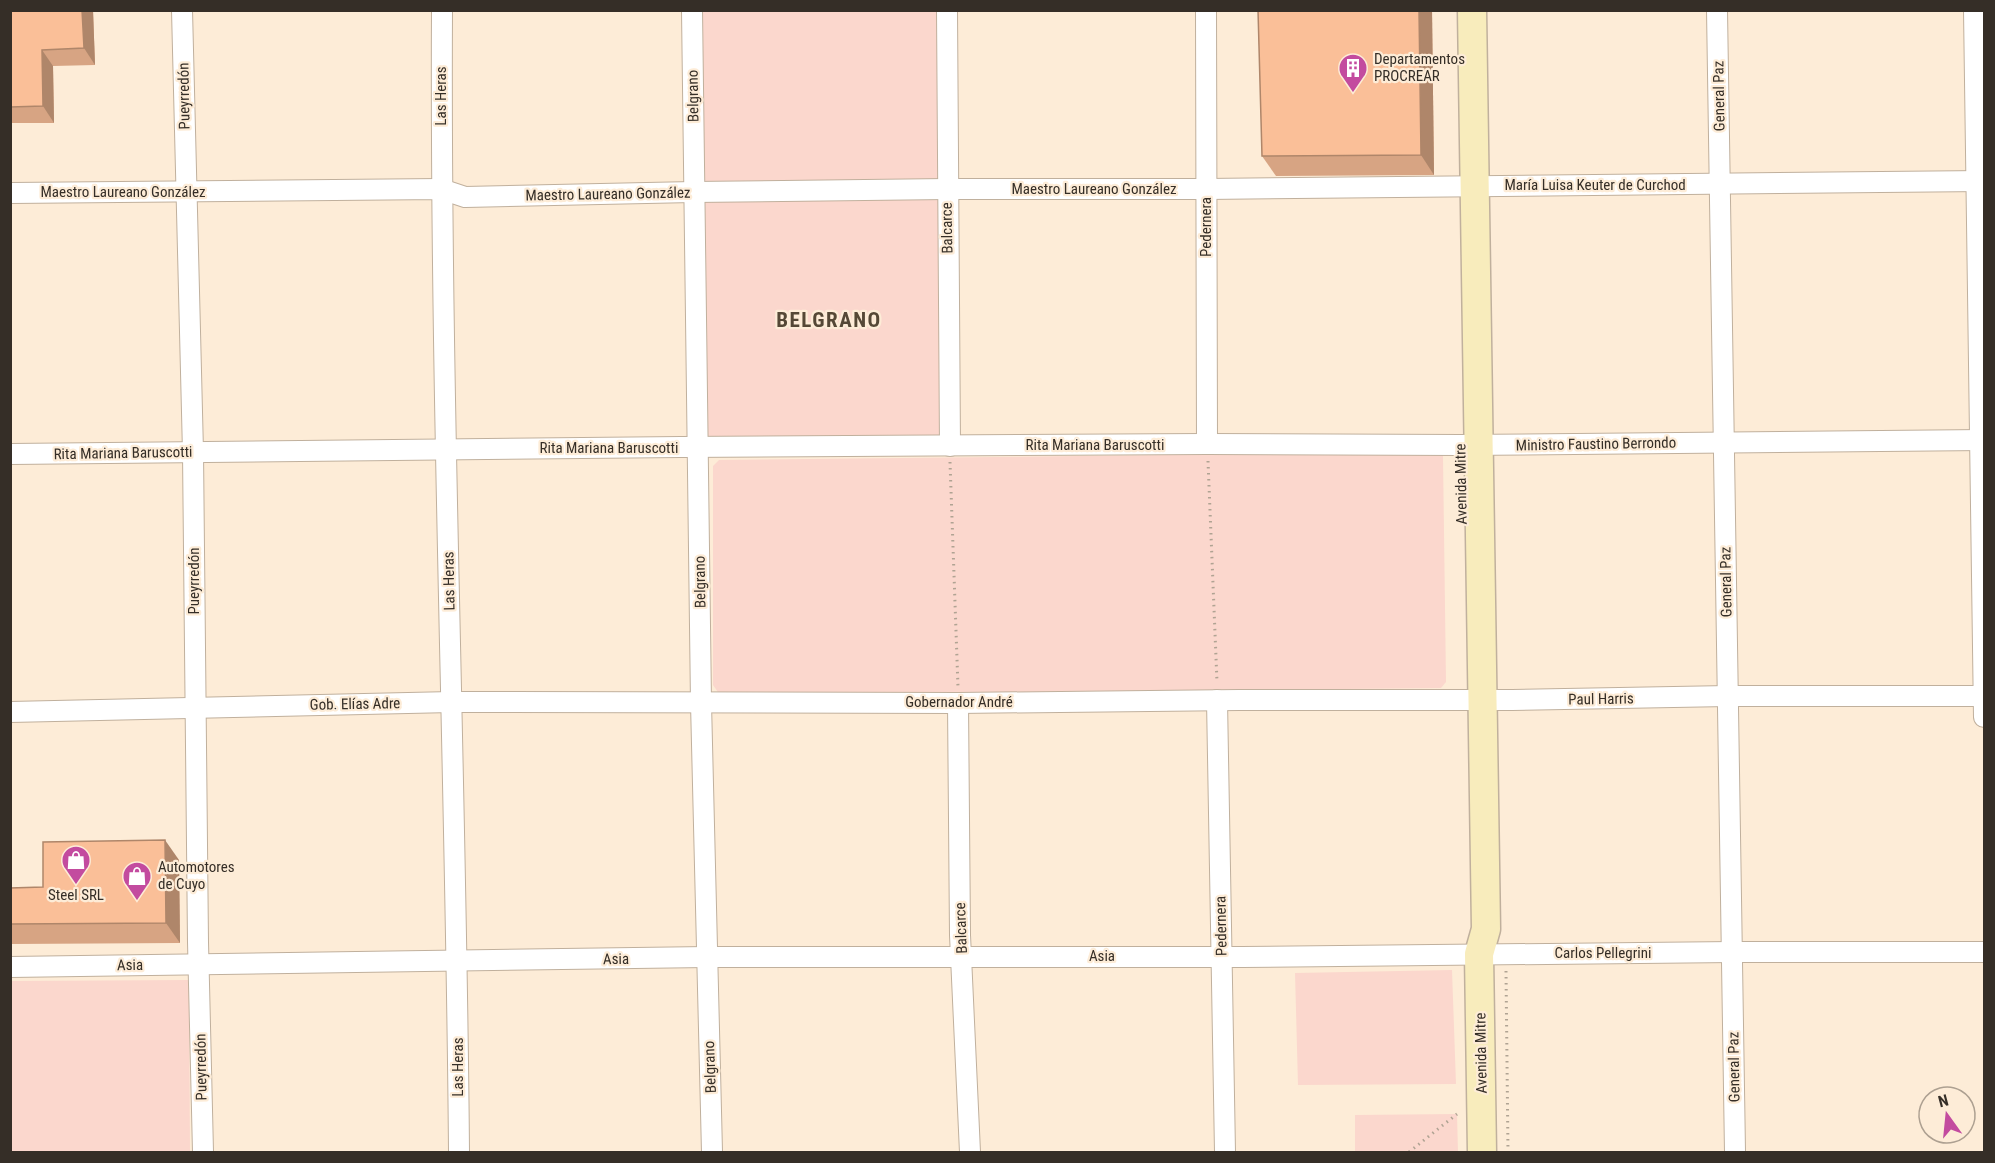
<svg xmlns="http://www.w3.org/2000/svg" width="1995" height="1163" viewBox="0 0 1995 1163" font-family="'Roboto Condensed',sans-serif">
<style>
.green{fill:#fbd7cd}
.lines{fill:none;stroke-linecap:round;stroke-linejoin:round}
.minor-casing{stroke:#c0b09d;stroke-width:22}
.secondary-casing{stroke:#c0b09d;stroke-width:31}
.path{stroke:#b0a393;stroke-width:3;stroke-dasharray:1.5 4.5;stroke-linecap:butt}
.minor{stroke:#fff;stroke-width:20}
.secondary{stroke:#f8ecbc;stroke-width:28}
.wall{fill:#d7a483}
.shaded-wall{fill:#af866a}
.building{fill:#fabf98;stroke:#af866a;stroke-width:1.5}
.labels{text-anchor:middle;stroke-width:4.5;stroke-linejoin:round;paint-order:stroke}
.poi-label{font-size:15px;fill:#352e27;stroke:#fdecd7;text-anchor:start}
.street-label{font-size:15px;fill:#352e27;stroke:#fdecd7}
.district-label{font-size:21px;font-weight:bold;letter-spacing:1.5px;fill:#554836;stroke:#fdecd7}
</style>
<rect width="100%" height="100%" fill="#fdecd7"/>
<g class="green">
<path d="M691,11H947L950,446L699,447Z"/>
<path d="M1438,452L1443,456L1446,682L1441,688L720,695L713,685V466L719,460Z"/>
<path d="M1452,970L1456,1084L1298,1085L1295,973Z"/>
<path d="M189,980L190,1152H11V981Z"/>
<path d="M1457,1114L1458,1152H1355V1115Z"/>
</g>
<g class="lines">
<g class="minor-casing">
<g id="minor">
<path d="M182,10L193,452L198,942L203,1152"/>
<path d="M442,10C440,391 456,772 459,1152"/>
<path d="M692,10L701,703L712,1152"/>
<path d="M947,10L950,446"/>
<path d="M1206,10L1207,444"/>
<path d="M1717,10L1735,1152"/>
<path d="M1974,10L1984,717"/>
<path d="M10,193L441,189L465,197L693,192L947,189H1206L1984,181"/>
<path d="M10,454L681,447L1207,444L1461,445L1984,440"/>
<path d="M1217,700L1225,1152"/>
<path d="M958,703L960,935L970,1152"/>
<path d="M10,712L452,702L958,703L1239,700H1512L1728,696H1984"/>
<path d="M10,967L707,957H1242L1733,952H1984"/>
</g>
</g>
<g class="secondary-casing">
<path id="secondary" d="M1472,10L1486,929L1479,954L1482,1152"/>
</g>
<g class="path">
<path d="M1208,461L1217,682"/>
<path d="M950,462L958,687"/>
<path d="M1506,971L1508,1152"/>
<path d="M1409,1152L1457,1114"/>
</g>
<use href="#minor" class="minor"/>
<use href="#secondary" class="secondary"/>
</g>
<g class="wall">
<path d="M10,10H93L95,65L53,66L54,123H10Z"/>
<path d="M1258,10H1432L1434,175L1276,176L1262,156Z"/>
<path d="M179,860L180,943L10,944V888L43,887Z"/>
</g>
<g class="shaded-wall">
<path d="M82,10H93L95,65L84,48Z"/>
<path d="M1419,10H1432L1434,175L1421,155Z"/>
<path d="M42,50L53,66L54,123L43,106Z"/>
<path d="M165,840L179,860L180,943L166,923Z"/>
</g>
<g class="building">
<path d="M10,10H82L84,48L42,50L43,106L10,107Z"/>
<path d="M1258,10H1419L1421,155L1262,156Z"/>
<path d="M165,840L166,923L10,924V888L43,887V842Z"/>
</g>
<defs>
<g id="building-pin" transform="scale(1.5)"><path d="M0 17L-7.5 6A9.5 9.5 0 1 1 7.5 6Z" fill="#c34b9f" stroke="#fdecd7"/><path d="M-4-6H4V6H1V3H-1V6H-4ZM-2.5-4.3h1.7v1.8h-1.7ZM.8-4.3h1.7v1.8H.8ZM-2.5-1h1.7V.8h-1.7ZM.8-1h1.7V.8H.8Z" fill="#fff"/></g>
<g id="shop-pin" transform="scale(1.5)"><path d="M0 17L-7.5 6A9.5 9.5 0 1 1 7.5 6Z" fill="#c34b9f" stroke="#fdecd7"/><path d="M-5-2.5h2.3a2.7 3.5 0 0 1 5.4 0H5L5.5 6h-11ZM-1.5-2.5h3a1.5 2.3 0 0 0-3 0Z" fill="#fff"/></g>
</defs>
<g fill-rule="evenodd">
<use href="#building-pin" x="1353" y="68"/>
<use href="#shop-pin" x="76" y="860"/>
<use href="#shop-pin" x="137" y="876"/>
</g>
<g class="labels">
<g class="poi-label">
<text x="1374" y="64">Departamentos<tspan x="1374" dy="17">PROCREAR</tspan></text>
<text x="158" y="872">Automotores<tspan x="158" dy="17">de Cuyo</tspan></text>
<text x="76" y="900" text-anchor="middle">Steel SRL</text>
</g>
<g class="street-label">
<text transform="translate(184 96) rotate(-91)" y="5">Pueyrredón</text>
<text transform="translate(441 96) rotate(-90)" y="5">Las Heras</text>
<text transform="translate(693 96) rotate(-91)" y="5">Belgrano</text>
<text transform="translate(1719 96) rotate(-91)" y="5">General Paz</text>
<text x="1595" y="190">María Luisa Keuter de Curchod</text>
<text x="1094" y="194">Maestro Laureano González</text>
<text x="123" y="197">Maestro Laureano González</text>
<text transform="translate(608 194) rotate(-1)" y="5">Maestro Laureano González</text>
<text transform="translate(1206 227) rotate(-90)" y="5">Pedernera</text>
<text transform="translate(947 228) rotate(-91)" y="5">Balcarce</text>
<text transform="translate(1596 444) rotate(-1)" y="5">Ministro Faustino Berrondo</text>
<text x="1095" y="450">Rita Mariana Baruscotti</text>
<text x="609" y="453">Rita Mariana Baruscotti</text>
<text transform="translate(123 453) rotate(-1)" y="5">Rita Mariana Baruscotti</text>
<text transform="translate(1461 484) rotate(-91)" y="5">Avenida Mitre</text>
<text transform="translate(194 581) rotate(-90)" y="5">Pueyrredón</text>
<text transform="translate(449 581) rotate(-91)" y="5">Las Heras</text>
<text transform="translate(700 582) rotate(-91)" y="5">Belgrano</text>
<text transform="translate(1726 582) rotate(-91)" y="5">General Paz</text>
<text transform="translate(1601 699) rotate(-1)" y="5">Paul Harris</text>
<text x="959" y="707">Gobernador André</text>
<text transform="translate(355 704) rotate(-1)" y="5">Gob. Elías Adre</text>
<text transform="translate(1221 926) rotate(-91)" y="5">Pedernera</text>
<text transform="translate(961 928) rotate(-92)" y="5">Balcarce</text>
<text x="1603" y="958">Carlos Pellegrini</text>
<text x="1102" y="961">Asia</text>
<text transform="translate(616 959) rotate(-1)" y="5">Asia</text>
<text transform="translate(130 965) rotate(-1)" y="5">Asia</text>
<text transform="translate(1481 1053) rotate(-91)" y="5">Avenida Mitre</text>
<text transform="translate(201 1067) rotate(-91)" y="5">Pueyrredón</text>
<text transform="translate(458 1067) rotate(-90)" y="5">Las Heras</text>
<text transform="translate(710 1067) rotate(-92)" y="5">Belgrano</text>
<text transform="translate(1734 1067) rotate(-91)" y="5">General Paz</text>
</g>
<g class="district-label">
<text x="829" y="327">BELGRANO</text>
</g>
</g>
<rect width="1995" height="1163" fill="none" stroke="#352e27" stroke-width="24"/>
<g transform="translate(1947 1115) rotate(345)"><circle r="28" fill="#fdecd7" stroke="#ada091" stroke-width="1.5"/>
<path d="M0-4.5L10 22L0 15L-10 22Z" fill="#c34b9f"/>
<text y="-9" font-size="16" font-weight="bold" text-anchor="middle" fill="#352e27">N</text>
</g>
</svg>
